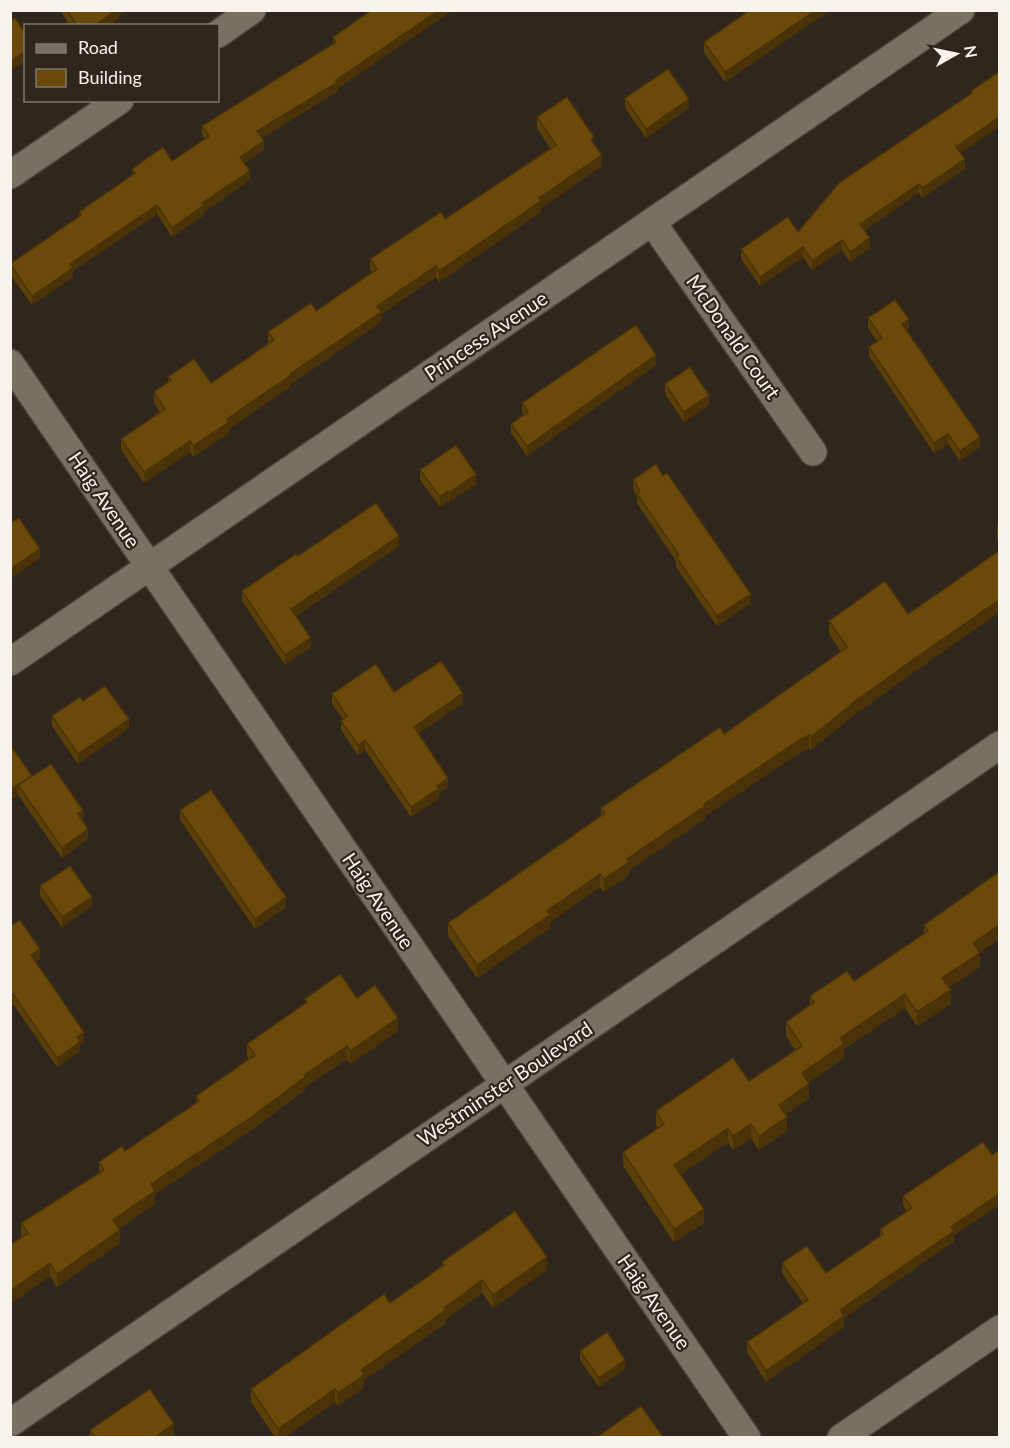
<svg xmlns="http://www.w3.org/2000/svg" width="1010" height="1448" viewBox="0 0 1010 1448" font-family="Lato,sans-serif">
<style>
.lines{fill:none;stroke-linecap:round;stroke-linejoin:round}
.street-casing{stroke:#484239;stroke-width:30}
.street{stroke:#787063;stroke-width:27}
.wall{fill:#5b3f09}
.shaded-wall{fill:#4a3308}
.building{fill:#6a490b;stroke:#4a3308;stroke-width:1.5}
.labels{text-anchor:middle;stroke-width:4.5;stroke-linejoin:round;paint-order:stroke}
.street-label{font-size:20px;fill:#f7f2eb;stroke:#2f271d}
</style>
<rect width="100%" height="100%" fill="#2f271d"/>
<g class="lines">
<g class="street-casing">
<g id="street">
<path d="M218,34L252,10"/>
<path d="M10,175L120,100"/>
<path d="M652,222L813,452"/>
<path d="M10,363L747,1438"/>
<path d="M10,662L961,10"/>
<path d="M10,1423L1000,745"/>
<path d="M841,1438L1000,1329"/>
</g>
</g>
<use href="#street" class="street"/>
</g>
<g class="wall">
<path d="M60,10H125L119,15V18L108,26H70Z"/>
<path d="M372,10H453L338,88V91L262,138L264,150L245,163L250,180L204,212V215L172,237L157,214L73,271V277L32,305L10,274V264L79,217V212L132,175V169L172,161L205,139L202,135V126L333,44V37Z"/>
<path d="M750,10H830L725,82L704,52V42Z"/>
<path d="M999,72L961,153L965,169L922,198L919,193L865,230L870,248L850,262L842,250L812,270L803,257L760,286L741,259V249L798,232L971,94V91Z"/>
<path d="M625,98L689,108L646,138L625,108Z"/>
<path d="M537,117L594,144L602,166L541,208V212L439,282L436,277L381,314V322L291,384V386L229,429V433L193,457L190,452L144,483L121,450V439L160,412L154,403V392L168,383V377L211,383L268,343V332L316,311L372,272L370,270V259L445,219L550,148L537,128Z"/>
<path d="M868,318L909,329L906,330L980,447L960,461L948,444L934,453L869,356V347L877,341L868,328Z"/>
<path d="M656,365L527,456L511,433V424L524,415L522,413V403Z"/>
<path d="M665,384L709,405L684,422L665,394Z"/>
<path d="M420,470L476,484L449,502L448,501L440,507L420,480Z"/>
<path d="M633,480L751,603L717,626L676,567V561L637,503V496L633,489Z"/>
<path d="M999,525V543L997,539V526Z"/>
<path d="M399,546L296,616L311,647L285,665L242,601V591L298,556Z"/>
<path d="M829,621L931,660L854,715L811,750L809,748L792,758L705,816V819L629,870V875L604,892L600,887L550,922V928L477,978L448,936V923L601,816V808L724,734L841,652L829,634Z"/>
<path d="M394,692L463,703L419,733L448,787L439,794V798L411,817L365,750L358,755L341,730V721L343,719L332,704V694Z"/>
<path d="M83,701L129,728L78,764L52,726V716Z"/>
<path d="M10,746L32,776L83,820L88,839L62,858L18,795Z"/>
<path d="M180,810L286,907L255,929L180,820Z"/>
<path d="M999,872V939L979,952L980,967L949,987L951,1004L917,1026L905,1008L844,1049V1058L808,1083L809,1098L785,1115L787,1131L759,1150L751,1138L733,1150L728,1142L680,1175L704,1223L674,1242L623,1166V1152L658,1128L656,1125V1111L749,1081L795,1050L786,1036V1022L810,1005V996L854,981L924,934V925Z"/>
<path d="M40,886L92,906L62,927L40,896Z"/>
<path d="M10,926L40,959L36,962L84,1042L80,1044V1051L57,1067L13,1004L10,1005Z"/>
<path d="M357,998L398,1031L350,1064L347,1059L305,1087V1090L253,1129L155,1194V1204L119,1228L120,1243L57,1287L50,1276L10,1304V1245L22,1237L21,1236V1223L99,1173V1162L125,1151L196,1103V1096L249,1059L247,1057V1044L305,1004V999Z"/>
<path d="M999,1150V1205L954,1235V1241L844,1318V1327L766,1382L747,1352V1342L803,1303L782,1273V1263L826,1273L880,1236V1229L907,1211L903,1206V1196L992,1155Z"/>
<path d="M442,1262L547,1270L493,1308L482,1293L446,1319V1323L364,1380V1387L338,1406L335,1402L285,1437H275L251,1402V1389L390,1303L442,1267Z"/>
<path d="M580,1351L625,1369L599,1387L580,1360Z"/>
<path d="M90,1430L174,1435L170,1437H90Z"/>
</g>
<g class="shaded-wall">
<path d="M116,10H125L119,15V18L108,26H94Z"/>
<path d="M439,10H453L338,88V91L257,141V131L336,80Z"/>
<path d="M816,10H830L725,82V72Z"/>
<path d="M26,51V61L10,71V62Z"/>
<path d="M689,99V108L646,138V129Z"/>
<path d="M999,117V127L956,156V147Z"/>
<path d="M264,141V150L240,166V157Z"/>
<path d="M602,155V166L541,208V212L439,282V271L539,198Z"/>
<path d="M965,159V169L922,198V188Z"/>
<path d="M250,171V180L204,212V215L172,237V228L202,203Z"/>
<path d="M919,184V193L860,233V224Z"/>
<path d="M157,205V214L73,271V277L32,305V296L70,264Z"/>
<path d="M870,238V248L850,262V252Z"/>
<path d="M842,240V250L812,270V261Z"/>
<path d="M803,247V257L760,286V277Z"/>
<path d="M436,266V277L381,314V322L291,384V386L229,429V433L193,457V446L227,419L290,374L377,306Z"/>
<path d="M909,319V329L902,333V324Z"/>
<path d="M656,355V365L527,456V446Z"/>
<path d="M709,395V405L684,422V412Z"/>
<path d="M948,434V444L934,453V443Z"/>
<path d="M980,437V447L960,461V451Z"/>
<path d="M190,441V452L144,483V472Z"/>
<path d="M476,474V484L449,502V493Z"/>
<path d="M448,491V501L440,507V497Z"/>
<path d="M399,536V546L291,619V609Z"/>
<path d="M40,549V558L10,579V569Z"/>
<path d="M751,594V603L717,626V616Z"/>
<path d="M999,600V613L931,660L854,715L811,750V737L854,702L931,647Z"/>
<path d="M311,638V647L285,665V655Z"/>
<path d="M463,693V703L414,736V727Z"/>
<path d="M129,719V728L78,764V754Z"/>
<path d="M809,735V748L792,758L705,816V819L629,870V875L604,892V879L627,859L704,804L792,745Z"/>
<path d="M365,740V750L358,755V745Z"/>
<path d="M448,778V787L439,794V798L411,817V807L437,786Z"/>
<path d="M18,785V795L10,800V790Z"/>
<path d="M83,810V820L78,823V814Z"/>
<path d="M88,829V839L62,858V848Z"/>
<path d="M600,874V887L550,922V928L477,978V965L547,911Z"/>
<path d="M92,897V906L62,927V917Z"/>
<path d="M286,897V907L255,929V919Z"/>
<path d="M999,925V939L973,957V943Z"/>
<path d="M40,949V959L31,965V955Z"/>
<path d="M980,953V967L942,992V978Z"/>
<path d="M951,990V1004L917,1026V1012Z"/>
<path d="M13,994V1004L11,1006V996Z"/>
<path d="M905,994V1008L844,1049V1058L802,1087V1073L840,1038Z"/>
<path d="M398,1018V1031L350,1064V1051Z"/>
<path d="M84,1032V1042L80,1044V1051L57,1067V1058L77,1037Z"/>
<path d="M347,1046V1059L305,1087V1090L253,1129L155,1194V1204L113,1233V1220L151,1184Z"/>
<path d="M809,1084V1098L779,1119V1105Z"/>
<path d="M787,1117V1131L759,1150V1136Z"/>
<path d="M751,1124V1138L733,1150V1136Z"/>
<path d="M728,1128V1142L674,1179V1165Z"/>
<path d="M999,1194V1205L954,1235V1241L844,1318V1327L766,1382V1371L840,1310L951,1227Z"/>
<path d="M704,1209V1223L674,1242V1229Z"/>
<path d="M120,1230V1243L57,1287V1274Z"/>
<path d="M547,1257V1270L493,1308V1295Z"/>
<path d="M50,1263V1276L10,1304V1291Z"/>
<path d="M482,1280V1293L446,1319V1323L364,1380V1387L338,1406V1393L361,1370Z"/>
<path d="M625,1360V1369L599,1387V1378Z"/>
<path d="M335,1389V1402L285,1437H278V1429Z"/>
<path d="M174,1424V1435L170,1437H158V1435Z"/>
</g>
<g class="building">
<path d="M67,10H116L94,26H77Z"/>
<path d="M372,10H439L336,80L338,82L257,131L264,141L240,157L250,171L202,203L204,205L172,228L157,205L70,264L73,268L32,296L10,264L81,215L79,212L135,173L132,169L163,147L172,161L209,136L202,126L336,42L333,37Z"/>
<path d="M750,10H816L725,72L704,42Z"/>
<path d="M15,18L26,34V51L10,62V21Z"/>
<path d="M668,69L689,99L646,129L625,98Z"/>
<path d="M999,72V117L956,147L965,159L922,188L919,184L860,224L870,238L850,252L842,240L812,261L803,247L760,277L741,249L788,217L798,232L839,183L972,93L971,91Z"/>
<path d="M567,97L594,137L591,140L602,155L539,198L541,201L439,271L436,266L377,306L381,312L290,374L291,375L227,419L229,422L193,446L190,441L144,472L121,439L165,409L154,392L171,380L168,377L194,359L211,383L274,340L268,332L311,303L316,311L377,269L370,259L441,212L445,219L556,145L537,117Z"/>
<path d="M895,300L909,319L902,324L980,437L960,451L948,434L934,443L869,347L882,338L868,318Z"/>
<path d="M636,325L656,355L527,446L511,424L528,412L522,403Z"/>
<path d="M690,367L709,395L684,412L665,384Z"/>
<path d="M456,445L476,474L449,493L448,491L440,497L420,470Z"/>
<path d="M656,464L663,476L667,473L751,594L717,616L676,557L679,555L637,494L640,491L633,480Z"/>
<path d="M376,503L399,536L291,609L311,638L285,655L242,591L296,554L298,556Z"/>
<path d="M19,518L40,549L10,569V523Z"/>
<path d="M999,551V600L931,647L854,702L811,737L809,735L792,745L704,804L705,806L627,859L629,862L604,879L600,874L547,911L550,915L477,965L448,923L605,813L601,808L720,727L724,734L847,647L829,621L885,581L908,614Z"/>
<path d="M441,661L463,693L414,727L448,778L437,786L439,788L411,807L365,740L358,745L341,721L347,716L332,694L376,664L394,692Z"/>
<path d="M105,686L129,719L78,754L52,716L80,697L83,701Z"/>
<path d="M10,746H11L32,776L10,790Z"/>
<path d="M51,764L83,810L78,814L88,829L62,848L18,785Z"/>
<path d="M211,790L286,897L255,919L180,810Z"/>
<path d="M70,866L92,897L62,917L40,886Z"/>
<path d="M999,872V925L973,943L980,953L942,978L951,990L917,1012L905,994L840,1038L844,1044L802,1073L809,1084L779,1105L787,1117L759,1136L751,1124L733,1136L728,1128L674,1165L704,1209L674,1229L623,1152L664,1124L656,1111L733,1058L749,1081L802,1046L786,1022L814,1002L810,996L847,971L854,981L928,931L924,925Z"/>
<path d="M20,920L40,949L31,955L84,1032L77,1037L80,1042L57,1058L13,994L10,996V926Z"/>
<path d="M340,974L357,998L375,985L398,1018L350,1051L347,1046L304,1075L305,1077L253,1116L151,1184L155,1191L113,1220L120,1230L57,1274L50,1263L10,1291V1245L28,1233L21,1223L104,1170L99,1162L122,1146L125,1151L199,1101L196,1096L255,1055L247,1044L307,1002L305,999Z"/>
<path d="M983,1142L992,1155L999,1150V1194L951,1227L954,1231L840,1310L844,1316L766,1371L747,1342L808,1300L782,1263L807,1246L826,1273L883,1234L880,1229L912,1208L903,1196Z"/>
<path d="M515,1211L547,1257L493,1295L482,1280L444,1308L446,1310L361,1370L364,1375L338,1393L335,1389L278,1429L251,1389L384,1294L390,1303L444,1265L442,1262Z"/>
<path d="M607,1332L625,1360L599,1378L580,1351Z"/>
<path d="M150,1389L174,1424L158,1435L160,1437H95L90,1430Z"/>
<path d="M641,1406L663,1437H597Z"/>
</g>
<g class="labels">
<g class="street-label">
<text transform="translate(486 336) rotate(-34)" y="7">Princess Avenue</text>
<text transform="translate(733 337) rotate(55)" y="7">McDonald Court</text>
<text transform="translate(104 500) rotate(56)" y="7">Haig Avenue</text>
<text transform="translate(378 901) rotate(56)" y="7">Haig Avenue</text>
<text transform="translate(505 1084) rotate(-34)" y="7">Westminster Boulevard</text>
<text transform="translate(654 1302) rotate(55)" y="7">Haig Avenue</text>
</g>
</g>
<rect width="1010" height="1448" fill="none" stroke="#f7f2eb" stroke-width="24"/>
<rect x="24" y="24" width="195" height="78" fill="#2f271d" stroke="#7f786f" stroke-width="1.5"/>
<rect x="36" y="44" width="30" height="9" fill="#787063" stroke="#7f786f" stroke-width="1.5"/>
<text x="78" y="54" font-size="18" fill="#f7f2eb">Road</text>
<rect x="36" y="69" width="30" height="18" fill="#6a490b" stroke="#7f786f" stroke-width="1.5"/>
<text x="78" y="84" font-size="18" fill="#f7f2eb">Building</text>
<g transform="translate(956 54) rotate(81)" stroke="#2f271d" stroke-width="4.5" paint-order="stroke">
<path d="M0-4.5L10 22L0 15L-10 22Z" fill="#f7f2eb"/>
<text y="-9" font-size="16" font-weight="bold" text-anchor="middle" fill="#f7f2eb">N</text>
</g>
</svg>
